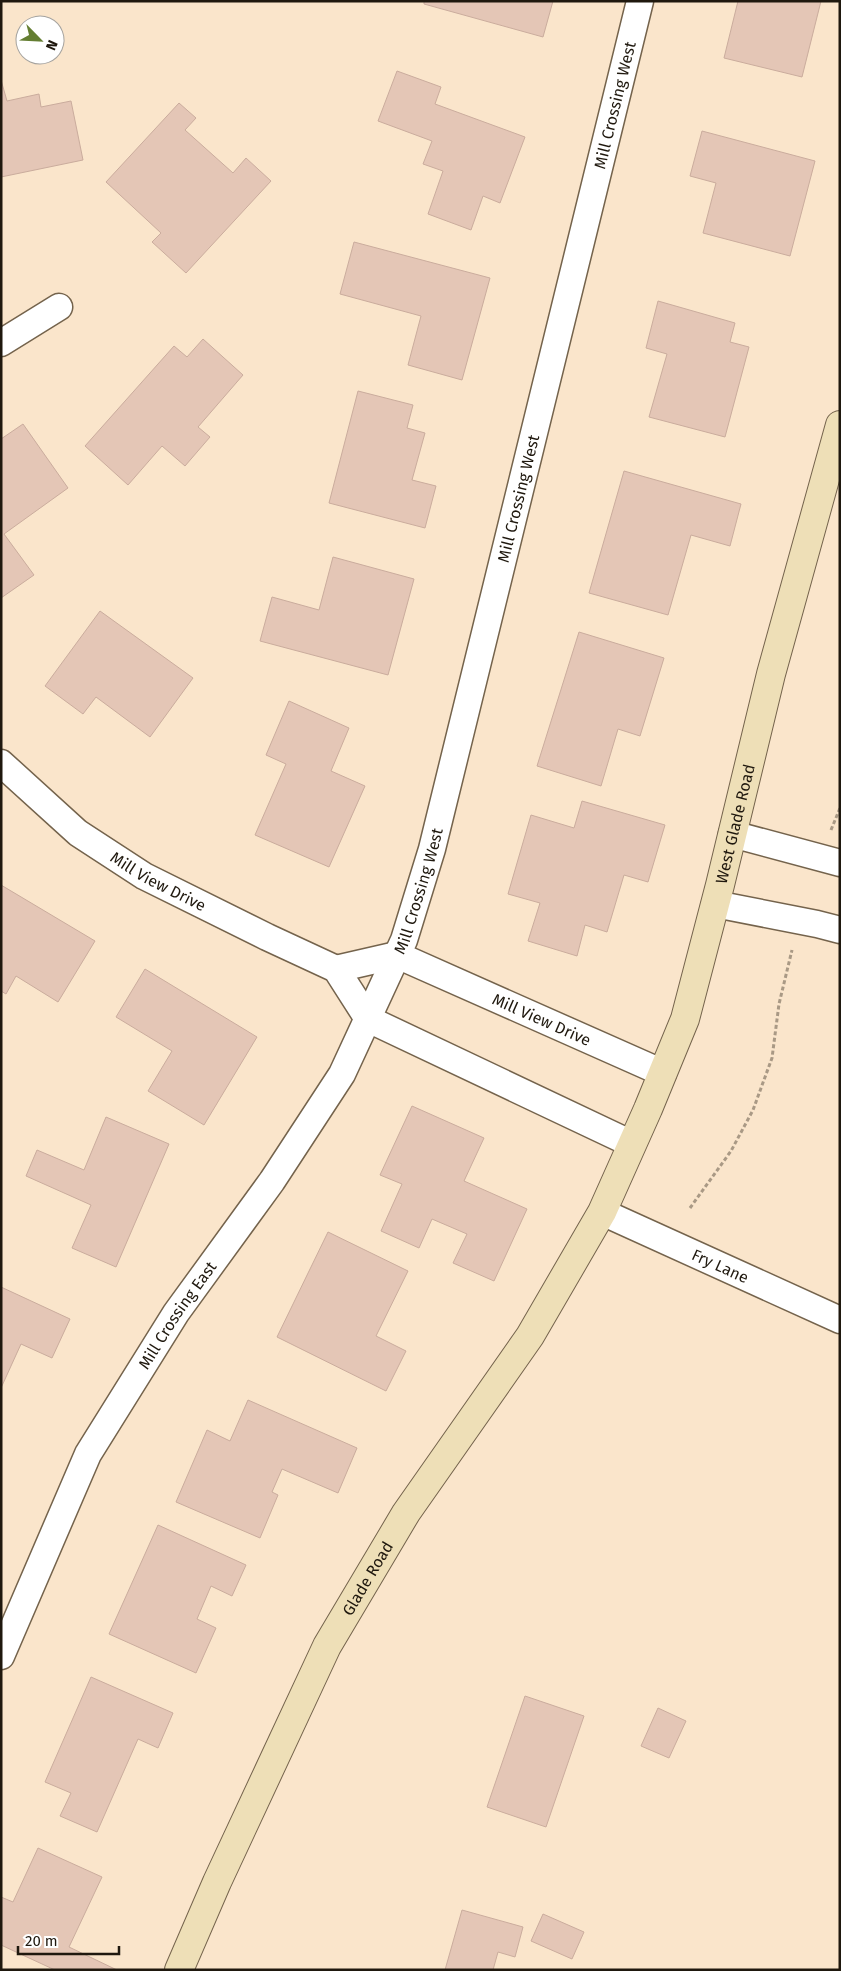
<svg xmlns="http://www.w3.org/2000/svg" width="841" height="1971" viewBox="0 0 841 1971" font-family="'Fira Sans',sans-serif">
<style>
.building{fill:#e4c6b6;stroke:#caac9d}
.lines{fill:none;stroke-linecap:round;stroke-linejoin:round}
.minor-casing{stroke:#74634c;stroke-width:29}
.secondary-casing{stroke:#74634c;stroke-width:30}
.path{stroke:#a99985;stroke-width:3;stroke-dasharray:4 2.5;stroke-linecap:butt}
.minor{stroke:#fff;stroke-width:26}
.secondary{stroke:#eedfb7;stroke-width:28}
.labels{text-anchor:middle;stroke-width:4;stroke-linejoin:round;paint-order:stroke}
.street-label{font-size:16px;fill:#1f180e;stroke:#fff}
</style>
<rect width="100%" height="100%" fill="#fae5cb"/>
<g class="building">
<path d="M424,1H553L543,37L424,4Z"/>
<path d="M738,1H821L802,77L724,58Z"/>
<path d="M397,71L441,87L435,104L525,137L500,203L483,196L471,230L428,214L443,171L423,164L432,141L378,121Z"/>
<path d="M1,80L7,101L39,94L41,107L71,101L83,160L1,177Z"/>
<path d="M179,103L196,118L185,130L233,173L246,158L271,181L186,273L152,242L161,233L106,182Z"/>
<path d="M702,131L815,161L790,256L703,233L716,183L690,176Z"/>
<path d="M354,242L490,278L462,380L408,365L421,316L340,294Z"/>
<path d="M658,301L735,323L730,342L749,347L725,437L649,417L667,354L646,348Z"/>
<path d="M203,339L243,375L198,427L210,437L185,466L162,446L128,485L85,446L174,346L187,357Z"/>
<path d="M358,391L413,405L407,428L425,433L412,480L436,486L425,528L329,503Z"/>
<path d="M23,424L68,488L4,534L34,575L1,598V439Z"/>
<path d="M624,471L741,504L730,546L691,535L668,615L589,593Z"/>
<path d="M333,557L414,579L388,675L260,641L272,597L319,610Z"/>
<path d="M100,611L193,678L150,737L96,697L83,714L45,686Z"/>
<path d="M579,632L664,658L640,736L618,729L601,786L537,766Z"/>
<path d="M289,701L349,728L331,771L365,786L329,867L255,835L286,764L266,755Z"/>
<path d="M582,801L665,825L648,882L624,875L607,932L585,925L577,956L528,941L540,903L508,894L531,815L574,828Z"/>
<path d="M1,885L95,941L58,1002L16,976L6,994L1,991Z"/>
<path d="M145,969L257,1037L204,1125L148,1091L172,1051L116,1017Z"/>
<path d="M412,1106L484,1138L464,1181L527,1209L494,1281L453,1263L467,1234L432,1219L419,1248L381,1231L402,1184L380,1175Z"/>
<path d="M106,1117L169,1144L116,1267L72,1248L91,1205L26,1176L37,1150L84,1170Z"/>
<path d="M328,1232L408,1271L376,1336L406,1351L386,1391L277,1337Z"/>
<path d="M1,1287L70,1319L52,1358L21,1344L1,1388Z"/>
<path d="M248,1400L357,1448L338,1493L282,1469L272,1492L278,1495L260,1538L176,1502L207,1430L230,1441Z"/>
<path d="M158,1525L246,1565L232,1596L211,1586L197,1619L216,1628L196,1673L109,1634Z"/>
<path d="M91,1677L173,1713L158,1748L138,1739L97,1832L60,1816L71,1793L45,1782Z"/>
<path d="M525,1696L584,1716L546,1827L487,1807Z"/>
<path d="M658,1708L686,1721L669,1758L641,1746Z"/>
<path d="M38,1848L102,1877L69,1947L117,1970H55L1,1945V1897L13,1902Z"/>
<path d="M462,1910L523,1927L515,1957L498,1952L493,1970H445Z"/>
<path d="M543,1914L584,1932L572,1959L531,1941Z"/>
</g>
<g class="lines">
<g class="minor-casing">
<g id="minor">
<path d="M1,343L59,307"/>
<path id="s1" d="M1,763L78,833L144,876L267,937L336,969L368,1019L632,1144"/>
<path d="M732,834L840,863"/>
<path d="M715,904L817,924L840,930"/>
<path id="s2" d="M336,969L397,955L663,1073"/>
<path id="s3" d="M602,1212L840,1320"/>
<path id="s4" d="M1,1656L88,1454L176,1313L272,1181L342,1074L404,940L432,849L640,1"/>
</g>
</g>
<g class="secondary-casing">
<g id="secondary">
<path id="s5" d="M179,1970L217,1882L327,1646L406,1513L530,1336L602,1212L648,1109L685,1019L720,885L771,674L840,425"/>
</g>
</g>
<g class="path">
<path d="M831,830L840,808"/>
<path d="M690,1208L731,1151L753,1110L772,1058L779,1004L792,950"/>
</g>
<use href="#minor" class="minor"/>
<use href="#secondary" class="secondary"/>
</g>
<g class="labels">
<g class="street-label">
<text dy="6" stroke="none"><textPath href="#s4" startOffset="1686">Mill Crossing West</textPath></text>
<text dy="6" stroke="none"><textPath href="#s4" startOffset="1281">Mill Crossing West</textPath></text>
<text dy="6" stroke="none"><textPath href="#s5" startOffset="1282">West Glade Road</textPath></text>
<text dy="6" stroke="none"><textPath href="#s1" startOffset="198">Mill View Drive</textPath></text>
<text dy="6" stroke="none"><textPath href="#s4" startOffset="876">Mill Crossing West</textPath></text>
<text dy="6" stroke="none"><textPath href="#s2" startOffset="221">Mill View Drive</textPath></text>
<text dy="6" stroke="none"><textPath href="#s3" startOffset="130">Fry Lane</textPath></text>
<text dy="6" stroke="none"><textPath href="#s4" startOffset="385">Mill Crossing East</textPath></text>
<text dy="6" stroke="none"><textPath href="#s5" startOffset="435">Glade Road</textPath></text>
</g>
</g>
<rect width="841" height="1971" fill="none" stroke="#1f180e" stroke-width="5"/>
<g transform="translate(40 40) rotate(114)"><circle r="24" fill="#ffffff" stroke="#a5a39f"/>
<path d="M0-4L9 19L0 12L-9 19Z" fill="#647e32"/>
<text y="-8" font-size="14" font-weight="bold" text-anchor="middle" fill="#1f180e">N</text>
</g>
<path d="M18 1946v8h101v-8" fill="none" stroke="#1f180e" stroke-width="2.5"/>
<text x="25" y="1946" font-size="15" fill="#1f180e" stroke="#ffffff" stroke-width="4" paint-order="stroke">20 m</text>
</svg>
